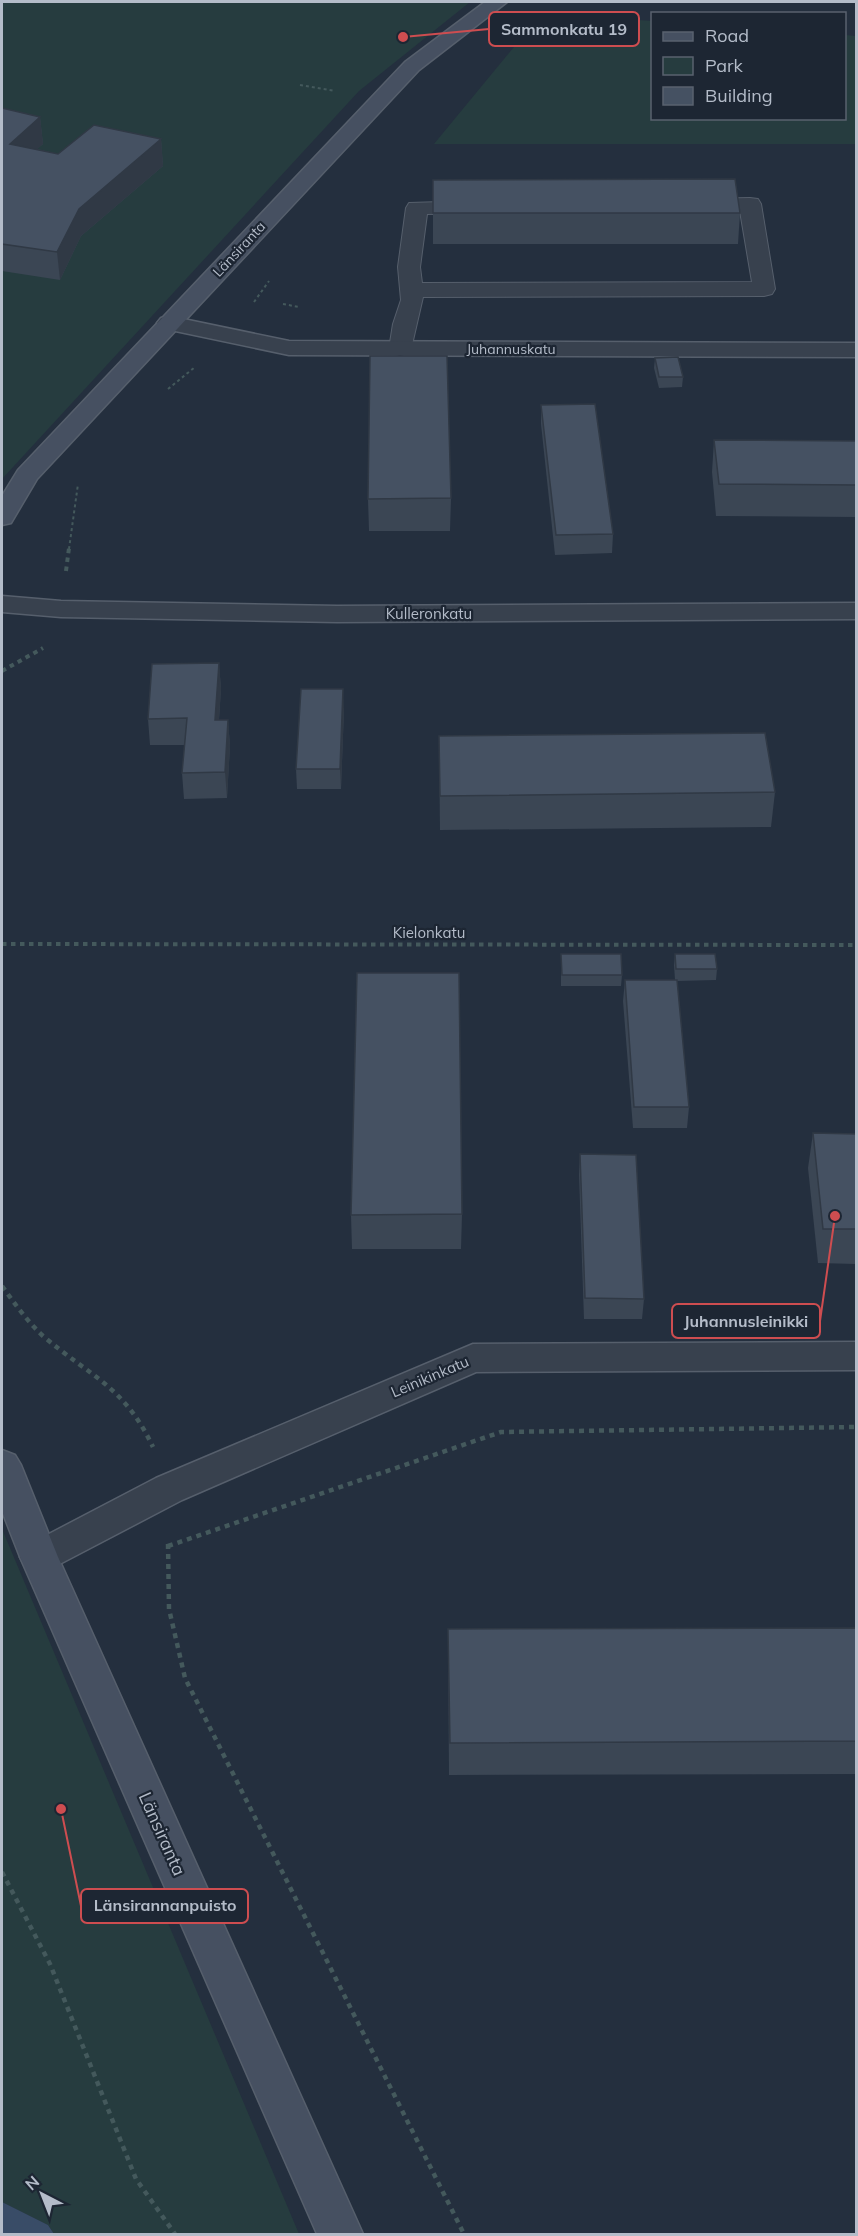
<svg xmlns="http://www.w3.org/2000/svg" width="858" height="2236" viewBox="0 0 858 2236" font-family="Mulish,sans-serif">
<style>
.green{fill:#263c3f}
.water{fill:#394c67}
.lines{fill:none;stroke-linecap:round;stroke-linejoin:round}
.lane-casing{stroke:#565f6c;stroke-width:2}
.street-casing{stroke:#565f6c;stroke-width:3}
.secondary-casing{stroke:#565f6c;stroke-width:3}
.path-far2{stroke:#44595c;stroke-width:2;stroke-dasharray:3 3;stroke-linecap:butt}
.path-far1{stroke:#44595c;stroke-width:4;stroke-dasharray:4.5 4.5;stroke-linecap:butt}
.path{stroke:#44595c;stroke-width:4.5;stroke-dasharray:5 5;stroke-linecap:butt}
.lane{fill:#38414e;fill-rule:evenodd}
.street{fill:#38414e;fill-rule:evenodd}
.secondary{fill:#465061;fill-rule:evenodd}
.wall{fill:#3b4654}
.shaded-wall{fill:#303945}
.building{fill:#455162;stroke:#303945;stroke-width:1.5}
.labels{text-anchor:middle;stroke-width:4.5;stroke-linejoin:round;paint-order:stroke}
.far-street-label{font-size:14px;fill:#b4bcc9;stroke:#1d2633}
.street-label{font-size:15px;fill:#b4bcc9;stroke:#1d2633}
.near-street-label{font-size:18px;fill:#b4bcc9;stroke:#1d2633}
.leader{fill:none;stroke:#ce4d50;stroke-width:2}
.callout-dot{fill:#ce4d50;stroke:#1d2633;stroke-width:2}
.callout{fill:#1d2633;stroke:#ce4d50;stroke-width:2}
.callout-label{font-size:16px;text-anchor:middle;font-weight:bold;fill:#b4bcc9}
</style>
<rect width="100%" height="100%" fill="#242f3e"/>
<g class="green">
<path d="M2,2H470L359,91L2,479Z"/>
<path d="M542,13L652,21V118H844L845,35L856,36V144H434Z"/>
<path d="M2,1529L299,2234H54L48,2225L2,2202Z"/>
</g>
<path class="water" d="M2,2202L48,2225L54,2234H2Z"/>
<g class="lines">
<g class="lane-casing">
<path id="lane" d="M750,198L758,199L761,204L775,289L772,294L764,296L423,297L411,349L408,354L400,356L392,354L389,349L393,324L401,300L398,267L406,208L409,203L474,201L482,202L485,207L482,212L474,213L427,214L420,267L422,283L752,282L740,211L690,210L687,205L690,200L698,199Z"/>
</g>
<g class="street-casing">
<g id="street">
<path d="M169,316L289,341L856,343V357L289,355L161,328L157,323L161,318Z"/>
<path d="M2,596L61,601L337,606L856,603V619L337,622L61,617L2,612Z"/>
<path d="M856,1342V1370L476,1372L182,1500L52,1568L39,1573L26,1568L20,1557L26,1546L156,1478L473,1344Z"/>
</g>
</g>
<g class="secondary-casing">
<g id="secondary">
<path d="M485,2H507L419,70L37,479L11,523L2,525V496L18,470L405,62Z"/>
<path d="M2,1450L15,1455L21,1465L58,1557L363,2234H317L20,1557L2,1511Z"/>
</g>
</g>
<g class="path-far2">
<path d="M300,85L335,91"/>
<path d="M254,302L269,281"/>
<path d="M283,304L299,307"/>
<path d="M168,389L195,367"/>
<path d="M69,549L78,484"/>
</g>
<g class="path-far1">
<path d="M66,571L69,548"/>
<path d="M2,671L43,648"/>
<path d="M2,944L856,945"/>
</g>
<g class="path">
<path d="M2,1286C15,1304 27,1321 43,1336C91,1377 124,1386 153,1447"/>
<path d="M168,1544L169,1609L185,1678L464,2234"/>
<path d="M168,1546L501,1432L856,1427"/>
<path d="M2,1872L50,1964L136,2179L175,2234"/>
</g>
<use href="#lane" class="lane"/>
<use href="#street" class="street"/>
<use href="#secondary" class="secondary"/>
</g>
<g class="wall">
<path d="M2,108L40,117L43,144L37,149L58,154L161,139L163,166L81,236L60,280L2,271Z"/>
<path d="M433,180L740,213L738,244H433Z"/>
<path d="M655,358L683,377L682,387L659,388L654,368Z"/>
<path d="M541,405L613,534L612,553L555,555L541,424Z"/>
<path d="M714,440L856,441V517L716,516L712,472Z"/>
<path d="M451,498L450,531H369L368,499Z"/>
<path d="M219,663L221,689L219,720H228L230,746L227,798L184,799L182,773L185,745H150L148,719Z"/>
<path d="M344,709L341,789H297L296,769Z"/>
<path d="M439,736L775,792L771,827L440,830Z"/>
<path d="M561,954L622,975L621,986H561Z"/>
<path d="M675,954L717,969L716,980L677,981L689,1107L687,1128H633L623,1001L625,980H675L674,965Z"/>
<path d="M813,1133L856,1134V1264L818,1263L808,1168Z"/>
<path d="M580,1154L644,1299L642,1319H584L579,1174Z"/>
<path d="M462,1214L461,1249H352L351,1215Z"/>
<path d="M856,1628V1774L449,1775L448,1629Z"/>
</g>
<g class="shaded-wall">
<path d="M40,117L43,144L13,171L10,144Z"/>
<path d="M161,139L163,166L81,236L60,280L57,252L79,209Z"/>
<path d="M219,663L221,689L217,746L215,720Z"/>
<path d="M343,689L344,709L341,789L340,769Z"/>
<path d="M228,720L230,746L227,798L225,772Z"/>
</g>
<g class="building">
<path d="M2,108L40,117L10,144L58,154L94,125L161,139L79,209L57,252L2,244Z"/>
<path d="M735,179L740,213H433V180Z"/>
<path d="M370,356H447L451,498L368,499Z"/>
<path d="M678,357L683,377H659L655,358Z"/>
<path d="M595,404L613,534L556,535L541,405Z"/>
<path d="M714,440L856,441V485L719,484Z"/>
<path d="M219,663L215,720H228L225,772L182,773L187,718L148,719L152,664Z"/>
<path d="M301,689H343L340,769H296Z"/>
<path d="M765,733L775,792L440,796L439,736Z"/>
<path d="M561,954H621L622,975H562Z"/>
<path d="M675,954H715L717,969H676Z"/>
<path d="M357,973H459L462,1214L351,1215Z"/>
<path d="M625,980H677L689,1107H634Z"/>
<path d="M813,1133L856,1134V1229H823Z"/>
<path d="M580,1154L636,1155L644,1299L585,1298Z"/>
<path d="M856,1628V1741L450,1743L448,1629Z"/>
</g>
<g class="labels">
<g class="far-street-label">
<text transform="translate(239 249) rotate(-47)" y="5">Länsiranta</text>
<text x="511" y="354">Juhannuskatu</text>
</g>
<g class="street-label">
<text x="429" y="619">Kulleronkatu</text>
<text x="429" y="938">Kielonkatu</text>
<text transform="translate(430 1377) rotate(-23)" y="5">Leinikinkatu</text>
</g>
<g class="near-street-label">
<text transform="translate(162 1834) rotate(66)" y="6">Länsiranta</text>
</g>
</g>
<path class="leader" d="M403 37L489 29M835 1216L820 1321M61 1809L81 1906"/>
<g class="callout-dot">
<circle cx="403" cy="37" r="6"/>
<circle cx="835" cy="1216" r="6"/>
<circle cx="61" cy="1809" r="6"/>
</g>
<g class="callout">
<rect x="489" y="12" width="150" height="34" rx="6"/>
<rect x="672" y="1304" width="148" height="34" rx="6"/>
<rect x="81" y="1889" width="167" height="34" rx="6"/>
</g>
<g class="callout-label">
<text x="564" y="35">Sammonkatu 19</text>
<text x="746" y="1327">Juhannusleinikki</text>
<text x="165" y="1911">Länsirannanpuisto</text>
</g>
<rect width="858" height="2236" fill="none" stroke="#b4bcc9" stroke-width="6"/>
<rect x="651" y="12" width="195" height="108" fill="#1d2633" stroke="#59626f" stroke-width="1.5"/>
<rect x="663" y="32" width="30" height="9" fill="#465061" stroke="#59626f" stroke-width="1.5"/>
<text x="705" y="42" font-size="18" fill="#b4bcc9">Road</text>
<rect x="663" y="57" width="30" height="18" fill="#263c3f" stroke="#59626f" stroke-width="1.5"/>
<text x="705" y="72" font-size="18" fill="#b4bcc9">Park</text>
<rect x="663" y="87" width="30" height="18" fill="#455162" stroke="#59626f" stroke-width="1.5"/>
<text x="705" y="102" font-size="18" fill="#b4bcc9">Building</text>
<g transform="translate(42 2194) rotate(318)" stroke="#1d2633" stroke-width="4.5" paint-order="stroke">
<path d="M0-4.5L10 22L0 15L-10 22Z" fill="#b4bcc9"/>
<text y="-9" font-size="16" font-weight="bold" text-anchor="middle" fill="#b4bcc9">N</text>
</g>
</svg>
